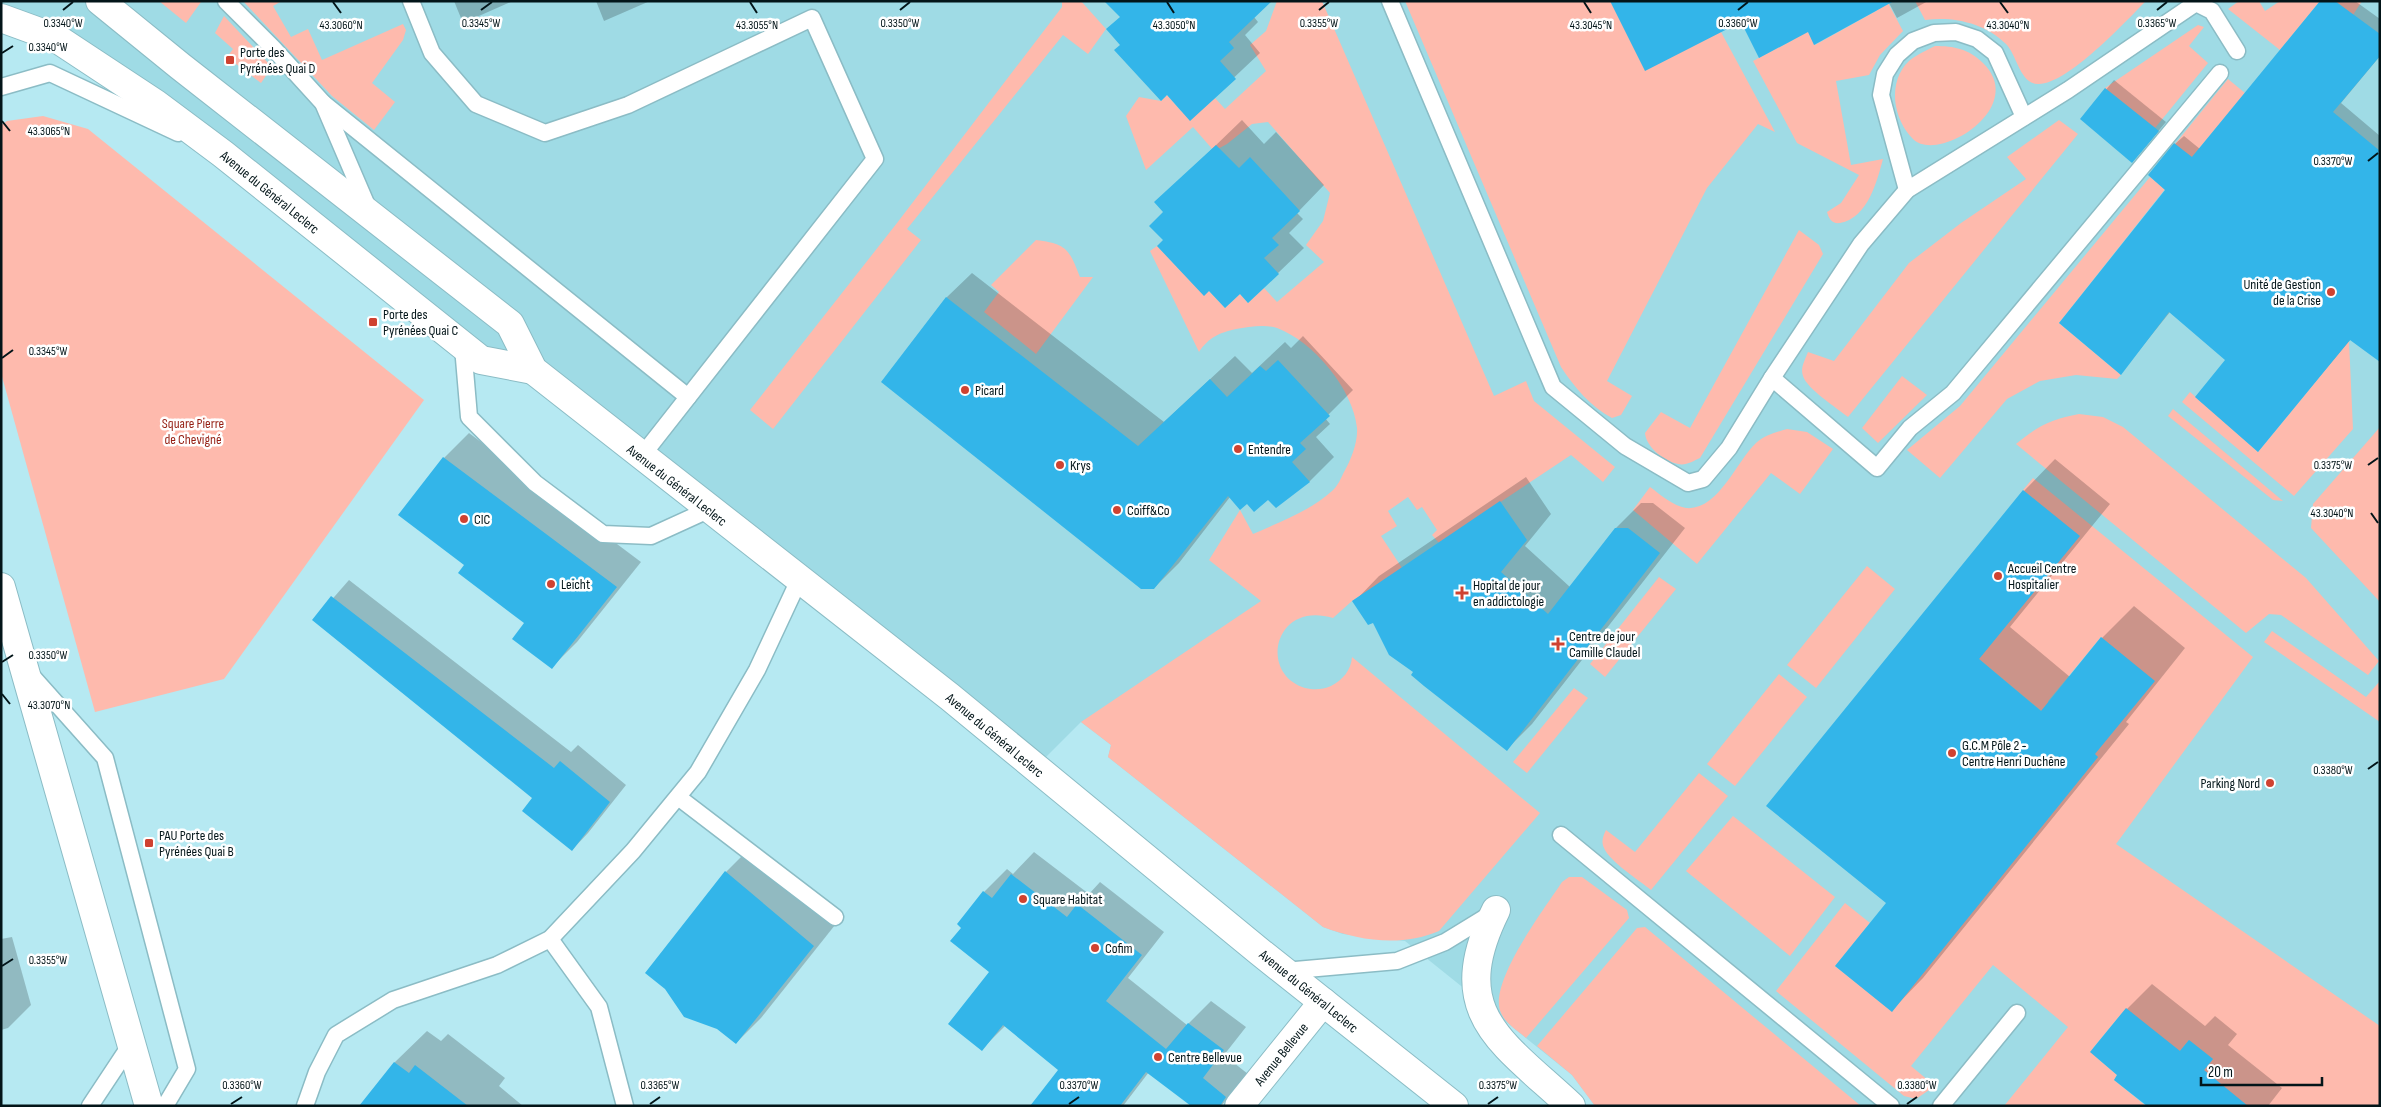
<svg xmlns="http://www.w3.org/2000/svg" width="2381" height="1107" viewBox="0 0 2381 1107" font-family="'Sofia Sans Condensed',sans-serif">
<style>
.built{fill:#9fdbe5}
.green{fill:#febaad}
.shadow{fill:#0003}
.building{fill:#33b5e9}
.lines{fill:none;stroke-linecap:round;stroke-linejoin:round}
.service-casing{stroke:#8bbcc5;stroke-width:19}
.minor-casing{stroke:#8bbcc5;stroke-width:30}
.secondary-casing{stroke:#8bbcc5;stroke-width:30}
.service{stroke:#fff;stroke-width:16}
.minor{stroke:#fff;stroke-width:28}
.secondary{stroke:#fff;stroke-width:28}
.ticks{fill:none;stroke:#031519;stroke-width:2}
.poi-dot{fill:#cf4231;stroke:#fff;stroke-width:2}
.labels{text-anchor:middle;stroke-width:5;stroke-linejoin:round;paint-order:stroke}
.poi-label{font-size:14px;fill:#031519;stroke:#fff;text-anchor:start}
.street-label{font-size:14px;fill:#031519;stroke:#fff}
.park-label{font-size:14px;fill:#951f13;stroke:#fff}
.ticks-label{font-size:12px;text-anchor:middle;fill:#031519;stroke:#fff;stroke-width:5;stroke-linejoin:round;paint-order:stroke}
</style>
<rect width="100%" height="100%" fill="#b6e9f2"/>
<path class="built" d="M1,1H2380V1106H1595L1572,1075L1405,941L1343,934L1323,927L1108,757L1111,745L1081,722L1035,768L533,370L481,360L223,154L1,18Z"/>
<g class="green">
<path d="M159,1H200L201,2L186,23Z"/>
<path d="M243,1H282L273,6L291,37L308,29L322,60L403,24L406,30L403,40L372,83L395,102L374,130L332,96Z"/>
<path d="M1062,1H1081L1106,29L1088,54L1063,35L907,229L921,240L773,429L750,410L897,223L1062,7Z"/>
<path d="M1277,1H1322L1494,396L1526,381L1534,401L1615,467L1603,482L1571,455L1439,543L1432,535L1437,530L1422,507L1417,510L1408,497L1388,511L1397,526L1381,536L1402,568L1352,601L1333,618C1274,600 1258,674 1305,688C1314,690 1322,690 1331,686C1343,680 1351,670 1352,657L1540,813L1439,931C1402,947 1360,941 1323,927L1108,757L1111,745L1081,722L1261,601L1209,560L1240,510L1253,534C1280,522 1310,511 1332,491C1338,486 1341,478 1344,472C1351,460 1358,442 1357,428C1353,389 1314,342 1277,328C1265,324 1248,327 1236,329C1219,333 1209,337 1199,352L1150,251L1157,246L1204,295L1209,291L1225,308L1240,294L1248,303L1264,288L1277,302L1324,262L1306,245L1323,221L1330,193L1268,122L1252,124L1227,144L1214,151L1193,127L1146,170L1126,116L1139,97L1161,101L1167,95L1181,111L1195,99L1204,108L1215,98L1225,109L1266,71L1250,45L1266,31Z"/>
<path d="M1405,1H1610L1721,32L1775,132L1758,124L1707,188L1607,381L1632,396L1621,415L1612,418C1591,407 1574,387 1561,367Z"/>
<path d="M1887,1L1903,31L1880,55L1869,75L1836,81L1851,165L1883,159C1877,181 1868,218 1840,223C1832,224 1829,219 1827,212L1841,203L1859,175L1797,143L1753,61L1793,40L1805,26L1815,45L1876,11Z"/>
<path d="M1915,1H2146C2125,22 2067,85 2038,84C2020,84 2017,55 2006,44C1985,23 1953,16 1925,20Z"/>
<path d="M2239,1H2259L2265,11L2280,1H2320L2280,50L2228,9Z"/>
<path d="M2335,1H2362L2353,15Z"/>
<path d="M224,16L272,67L261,83L227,57L233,49L215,33Z"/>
<path d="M2198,25L2204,27L2189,46L2208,63L2155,128L2105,88Z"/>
<path d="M1935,46C1954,46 1969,49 1983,63C2029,108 1937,164 1913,139C1893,119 1887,82 1909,61C1916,55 1927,50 1935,46Z"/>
<path d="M2228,79L2245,93L2191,158L2175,144Z"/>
<path d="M43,116L88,129L424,400L224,679L95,712L1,373V125L7,121Z"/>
<path d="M2059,120L2078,134L1848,417C1837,408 1807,389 1803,376C1800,368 1805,360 1808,352L1834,361L1909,263L1961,223L2026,179L2007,157Z"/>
<path d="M2150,177L2165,189L2059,323L2121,375L2117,379L2076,375L2040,381L2007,399L1940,478L1907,450L1960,406Z"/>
<path d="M1799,230L1819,245L1823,254L1700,458C1693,461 1686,466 1678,464C1664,461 1646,447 1645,433L1661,412L1690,428Z"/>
<path d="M1036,240C1067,244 1069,249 1080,277H1093L1036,354L984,312L999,292L991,285Z"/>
<path d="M2349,341L2353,429L2294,496L2182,402L2190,392L2258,452Z"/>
<path d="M1902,376L1927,395L1878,443L1862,428Z"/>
<path d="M2173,409L2283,501L2273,500L2168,416Z"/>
<path d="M2079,414L2103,417L2123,427L2306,578L2379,661L2368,675L2281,615L2269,614L2246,633L2016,444C2037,426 2052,419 2079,414Z"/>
<path d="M2380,427V602L2311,528L2313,504Z"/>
<path d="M1787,429L1807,432L1833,449L1800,494L1771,473L1697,564L1633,510L1650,487C1661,495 1673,506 1686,508C1718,511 1736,462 1756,443C1765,435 1777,432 1787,429Z"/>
<path d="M2033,478L2253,657L2116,844L2380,1026V1106H2248L2197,1078L2213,1059L2189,1040L2173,1059L2131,1012L2122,1013L2093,1048L2095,1056L2117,1075L2114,1080L2146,1106H2004L2068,1027L1993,965L1911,1066L1935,1086L1916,1099L1904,1096L1776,991L1845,903L1870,923L1835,966L1892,1011L2098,757L2086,747L2154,681L2101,637L2048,701L2050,718L1979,659L2079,536L2023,490Z"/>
<path d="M1867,566L1895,589L1816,688L1787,665Z"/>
<path d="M1659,577L1676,589L1605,677L1590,664Z"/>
<path d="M2272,631L2366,697L2380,681V722L2264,642Z"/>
<path d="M1779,674L1807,697L1735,786L1707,764Z"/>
<path d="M1574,688L1588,698L1527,773L1513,762Z"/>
<path d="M1699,773L1728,796L1651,890C1639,880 1610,862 1604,848C1601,842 1603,836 1606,830L1635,852Z"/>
<path d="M1733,816L1835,897L1790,956L1686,871Z"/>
<path d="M1569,877H1582L1627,910L1629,918L1526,1038C1517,1030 1506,1024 1501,1013C1487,984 1545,908 1562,882Z"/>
<path d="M1645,927L1861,1106H1595L1572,1075L1537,1046L1637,928Z"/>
</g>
<g class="shadow">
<path d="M454,1H513L463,23Z"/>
<path d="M596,1H650L604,21Z"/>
<path d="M1612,1H1928L1897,18L1889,3L1808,30Z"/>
<path d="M2322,1H2355L2380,19V56L2341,103L2380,136V361L2351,339L2258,450L2227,360L2170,312L2121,373L2167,190L2175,144L2184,136L2200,149Z"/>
<path d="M1254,17L1258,22L1245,35L1260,53L1190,119L1167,93Z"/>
<path d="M2114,80L2166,122L2141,152L2082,119Z"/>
<path d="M1242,120L1264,144L1276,132L1324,185L1297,213L1303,219L1289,233L1304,248L1248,302L1240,292L1164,240V212L1156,203Z"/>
<path d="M972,273L1164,422L1235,356L1252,373L1285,342L1291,348L1303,336L1353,390L1325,418L1330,424L1316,437L1334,457L1310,481L1276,506L1268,498L1247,502L1230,497L1179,563L1154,588L883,382L947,297Z"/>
<path d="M469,433L641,562L577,642L552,667L526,623L466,565L444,458Z"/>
<path d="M2055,459L2110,504L2010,627L2070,677L2102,638L2134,606L2185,648L2126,722L2129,724L1923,978L1892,1010L1888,903L2024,491Z"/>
<path d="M1526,477L1551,514L1525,546L1570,587L1616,528L1641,503H1653L1685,528L1532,724L1507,749L1414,672L1373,621L1354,602L1379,576Z"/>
<path d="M349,580L571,752L578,745L626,785L588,833L572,850L534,798L314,620Z"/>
<path d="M751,847L839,920L761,1018L736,1043L726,872Z"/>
<path d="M1034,852L1089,894L1100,882L1164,932L1128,978L1187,1025L1211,1001L1246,1027L1224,1055L1248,1074L1221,1106H1193L1149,1072L1123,1106H1031L1060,1070L1005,1026L982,1049L991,972L962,928L984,892L1007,869L1013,874Z"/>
<path d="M12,937L31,1005L8,1028L1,1030V939Z"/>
<path d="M2152,984L2205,1026L2215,1016L2237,1034L2228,1045L2282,1088L2268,1106H2149L2119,1074L2092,1052L2127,1009Z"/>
<path d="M427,1031L441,1041L448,1034L505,1078L499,1086L523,1106H360L395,1062Z"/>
</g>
<g class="building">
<path d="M1104,1H1272L1229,42L1234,48L1220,61L1236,79L1190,121L1167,95L1161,101L1114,50L1120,45L1106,29L1120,17Z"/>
<path d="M1610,1H1894L1814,45L1808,32L1759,58L1741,22L1645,71Z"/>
<path d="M2320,1H2335L2380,34V56L2333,112L2380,151V362L2350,340L2258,452L2195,397L2225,360L2169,312L2121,375L2059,323L2165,190L2148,175L2174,143L2192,157Z"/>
<path d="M2105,88L2159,131L2132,163L2080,119Z"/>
<path d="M1216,145L1239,168L1250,157L1300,211L1272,238L1279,245L1264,258L1279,274L1248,303L1240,294L1225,308L1209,291L1204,296L1157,246L1163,240L1149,226L1163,212L1154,202Z"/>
<path d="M946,297L1138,446L1210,379L1227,397L1260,366L1266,371L1278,360L1330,416L1300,443L1306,449L1292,462L1310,482L1276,508L1268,500L1254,512L1247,504L1240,510L1228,496L1154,589H1141L881,382Z"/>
<path d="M443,457L617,587L552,669L512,639L524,623L458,573L464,565L398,515Z"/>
<path d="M2023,490L2080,536L1979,659L2041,711L2101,637L2155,681L2095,754L2098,757L1892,1012L1835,966L1886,903L1766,806Z"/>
<path d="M1500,501L1527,540L1501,572L1548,614L1615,528H1628L1660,553L1507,751L1424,686L1411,675L1413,672L1389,655L1373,623L1368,625L1352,601Z"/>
<path d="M331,596L554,768L560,761L610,802L572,851L522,811L532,798L312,620Z"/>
<path d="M725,871L814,946L736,1044L717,1029L684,1017L665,989L645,973Z"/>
<path d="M1011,874L1067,917L1077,904L1142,955L1106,1001L1166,1049L1188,1023L1224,1050L1203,1078L1226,1097L1220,1106H1191L1146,1072L1120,1106H1030L1058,1070L1003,1025L982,1051L948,1024L989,972L950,941L961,928L957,924L983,891L992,898Z"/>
<path d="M2126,1008L2180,1051L2189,1040L2213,1059L2204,1070L2248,1106H2147L2114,1080L2117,1075L2090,1052Z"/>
<path d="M394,1062L409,1073L415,1065L468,1106H359Z"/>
</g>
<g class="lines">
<g class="service-casing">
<g id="service">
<path d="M226,1L273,48L323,103L368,208"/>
<path d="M411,1L432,53L476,104L545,133L628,105L812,18L875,159L641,457"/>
<path d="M1390,1L1553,387L1625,446L1688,483L1703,479L1729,448L1772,378L1877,468L1910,428L1953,393L2220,73"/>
<path d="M2196,3L2212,11L2237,51"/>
<path d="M1,87L50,73L178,133"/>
<path d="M323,103L688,397"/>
<path d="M1907,190L1881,95L1885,74L1897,55L1913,41L1934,33L1956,32L1977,39L1995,53L2024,117"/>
<path d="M463,347L469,417L535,483L603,534L651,536L708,510"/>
<path d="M1772,378L1861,244L1907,190L2068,90L2199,1"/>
<path d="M31,675L105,758L187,1069L165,1106"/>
<path d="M678,797L835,917"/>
<path d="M1561,835L1891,1106"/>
<path d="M550,939L599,1007L625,1106"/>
<path d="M1284,971L1397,961L1445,942L1494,912"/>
<path d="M90,1106L131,1044"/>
<path d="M305,1106L317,1072L336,1035L393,1000L497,965L550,939L633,851L698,772L757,670L799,580"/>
<path d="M1941,1106L2017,1013"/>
</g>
</g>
<g class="minor-casing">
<path id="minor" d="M1239,1106L1323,1002"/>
</g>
<g class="secondary-casing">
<g id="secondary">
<path d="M100,1L180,66L510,324L533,370L950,697L1260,952L1454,1106"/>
<path d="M1,18L56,38L156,104L223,154L481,360L533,370"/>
<path d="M1,587L149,1106"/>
<path d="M1496,910C1445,1013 1501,1041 1571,1106"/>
</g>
</g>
<use href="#service" class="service"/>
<use href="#minor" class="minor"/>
<use href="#secondary" class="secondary"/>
</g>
<path class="ticks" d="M333,2L341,13M750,2L757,13M1167,2L1174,13M1584,2L1591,13M2000,2L2008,13M63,10L73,2M481,10L492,2M900,10L910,2M1319,10L1329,2M1738,10L1748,2M2157,10L2167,2M2,53L13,46M2,121L10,131M2368,161L2378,153M2,358L13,350M2368,465L2378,458M2371,513L2378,523M2,662L13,655M2,694L10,704M2368,769L2378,762M2,966L13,959M231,1104L242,1097M650,1104L660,1097M1069,1104L1079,1097M1488,1104L1498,1097M1907,1104L1917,1097"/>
<g class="poi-dot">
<rect x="225" y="55" width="10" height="10" rx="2.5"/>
<circle cx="2331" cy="292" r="5"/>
<rect x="368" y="317" width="10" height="10" rx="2.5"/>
<circle cx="965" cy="390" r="5"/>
<circle cx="1238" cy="449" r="5"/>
<circle cx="1060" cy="465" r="5"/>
<circle cx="1117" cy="510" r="5"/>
<circle cx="464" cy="519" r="5"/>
<circle cx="1998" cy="576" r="5"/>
<circle cx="551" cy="584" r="5"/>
<path d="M1459.5 585.5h5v5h5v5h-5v5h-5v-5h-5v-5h5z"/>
<path d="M1555.5 636.5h5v5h5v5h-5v5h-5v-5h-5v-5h5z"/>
<circle cx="1952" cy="753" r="5"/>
<circle cx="2270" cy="783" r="5"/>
<rect x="144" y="838" width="10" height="10" rx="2.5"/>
<circle cx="1023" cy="899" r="5"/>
<circle cx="1095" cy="948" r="5"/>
<circle cx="1158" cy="1057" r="5"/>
</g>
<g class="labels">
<g class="poi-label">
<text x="240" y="57">Porte des<tspan x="240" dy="16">Pyrénées Quai D</tspan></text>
<text x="2321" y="289" text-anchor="end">Unité de Gestion<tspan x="2321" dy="16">de la Crise</tspan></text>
<text x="383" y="319">Porte des<tspan x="383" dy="16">Pyrénées Quai C</tspan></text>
<text x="975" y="395">Picard</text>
<text x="1248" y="454">Entendre</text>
<text x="1070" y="470">Krys</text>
<text x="1127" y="515">Coiff&amp;Co</text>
<text x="474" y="524">CIC</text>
<text x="2008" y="573">Accueil Centre<tspan x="2008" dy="16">Hospitalier</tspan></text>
<text x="561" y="589">Leicht</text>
<text x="1473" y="590">Hopital de jour<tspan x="1473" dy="16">en addictologie</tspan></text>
<text x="1569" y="641">Centre de jour<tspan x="1569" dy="16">Camille Claudel</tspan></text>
<text x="1962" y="750">G.C.M Pôle 2 -<tspan x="1962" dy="16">Centre Henri Duchêne</tspan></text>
<text x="2260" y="788" text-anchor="end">Parking Nord</text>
<text x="159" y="840">PAU Porte des<tspan x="159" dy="16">Pyrénées Quai B</tspan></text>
<text x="1033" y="904">Square Habitat</text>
<text x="1105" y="953">Cofim</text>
<text x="1168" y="1062">Centre Bellevue</text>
</g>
<g class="street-label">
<text transform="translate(270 192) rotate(39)" y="5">Avenue du Général Leclerc</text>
<text transform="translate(677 485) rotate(38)" y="5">Avenue du Général Leclerc</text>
<text transform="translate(995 735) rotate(40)" y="5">Avenue du Général Leclerc</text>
<text transform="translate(1309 991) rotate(39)" y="5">Avenue du Général Leclerc</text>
<text transform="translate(1281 1054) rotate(-51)" y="5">Avenue Bellevue</text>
</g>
<g class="park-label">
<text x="193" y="428">Square Pierre<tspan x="193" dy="16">de Chevigné</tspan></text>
</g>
</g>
<g class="ticks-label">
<text x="63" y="27">0.3340°W</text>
<text x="481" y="27">0.3345°W</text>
<text x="900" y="27">0.3350°W</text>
<text x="1319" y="27">0.3355°W</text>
<text x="1738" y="27">0.3360°W</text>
<text x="2157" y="27">0.3365°W</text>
<text x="341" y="29">43.3060°N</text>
<text x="757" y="29">43.3055°N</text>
<text x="1174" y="29">43.3050°N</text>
<text x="1591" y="29">43.3045°N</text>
<text x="2008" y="29">43.3040°N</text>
<text x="48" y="51">0.3340°W</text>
<text x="49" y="135">43.3065°N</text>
<text x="2333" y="165">0.3370°W</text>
<text x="48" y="355">0.3345°W</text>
<text x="2333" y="469">0.3375°W</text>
<text x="2332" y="517">43.3040°N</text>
<text x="48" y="659">0.3350°W</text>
<text x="49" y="709">43.3070°N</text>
<text x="2333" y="774">0.3380°W</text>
<text x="48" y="964">0.3355°W</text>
<text x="242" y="1089">0.3360°W</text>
<text x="660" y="1089">0.3365°W</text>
<text x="1079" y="1089">0.3370°W</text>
<text x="1498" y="1089">0.3375°W</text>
<text x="1917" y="1089">0.3380°W</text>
</g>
<rect width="2381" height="1107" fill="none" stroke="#031519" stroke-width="5"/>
<path d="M2201 1077v8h121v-8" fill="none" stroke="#031519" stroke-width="2.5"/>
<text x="2208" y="1077" font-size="15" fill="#031519" stroke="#ffffff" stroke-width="4" paint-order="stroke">20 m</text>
</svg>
